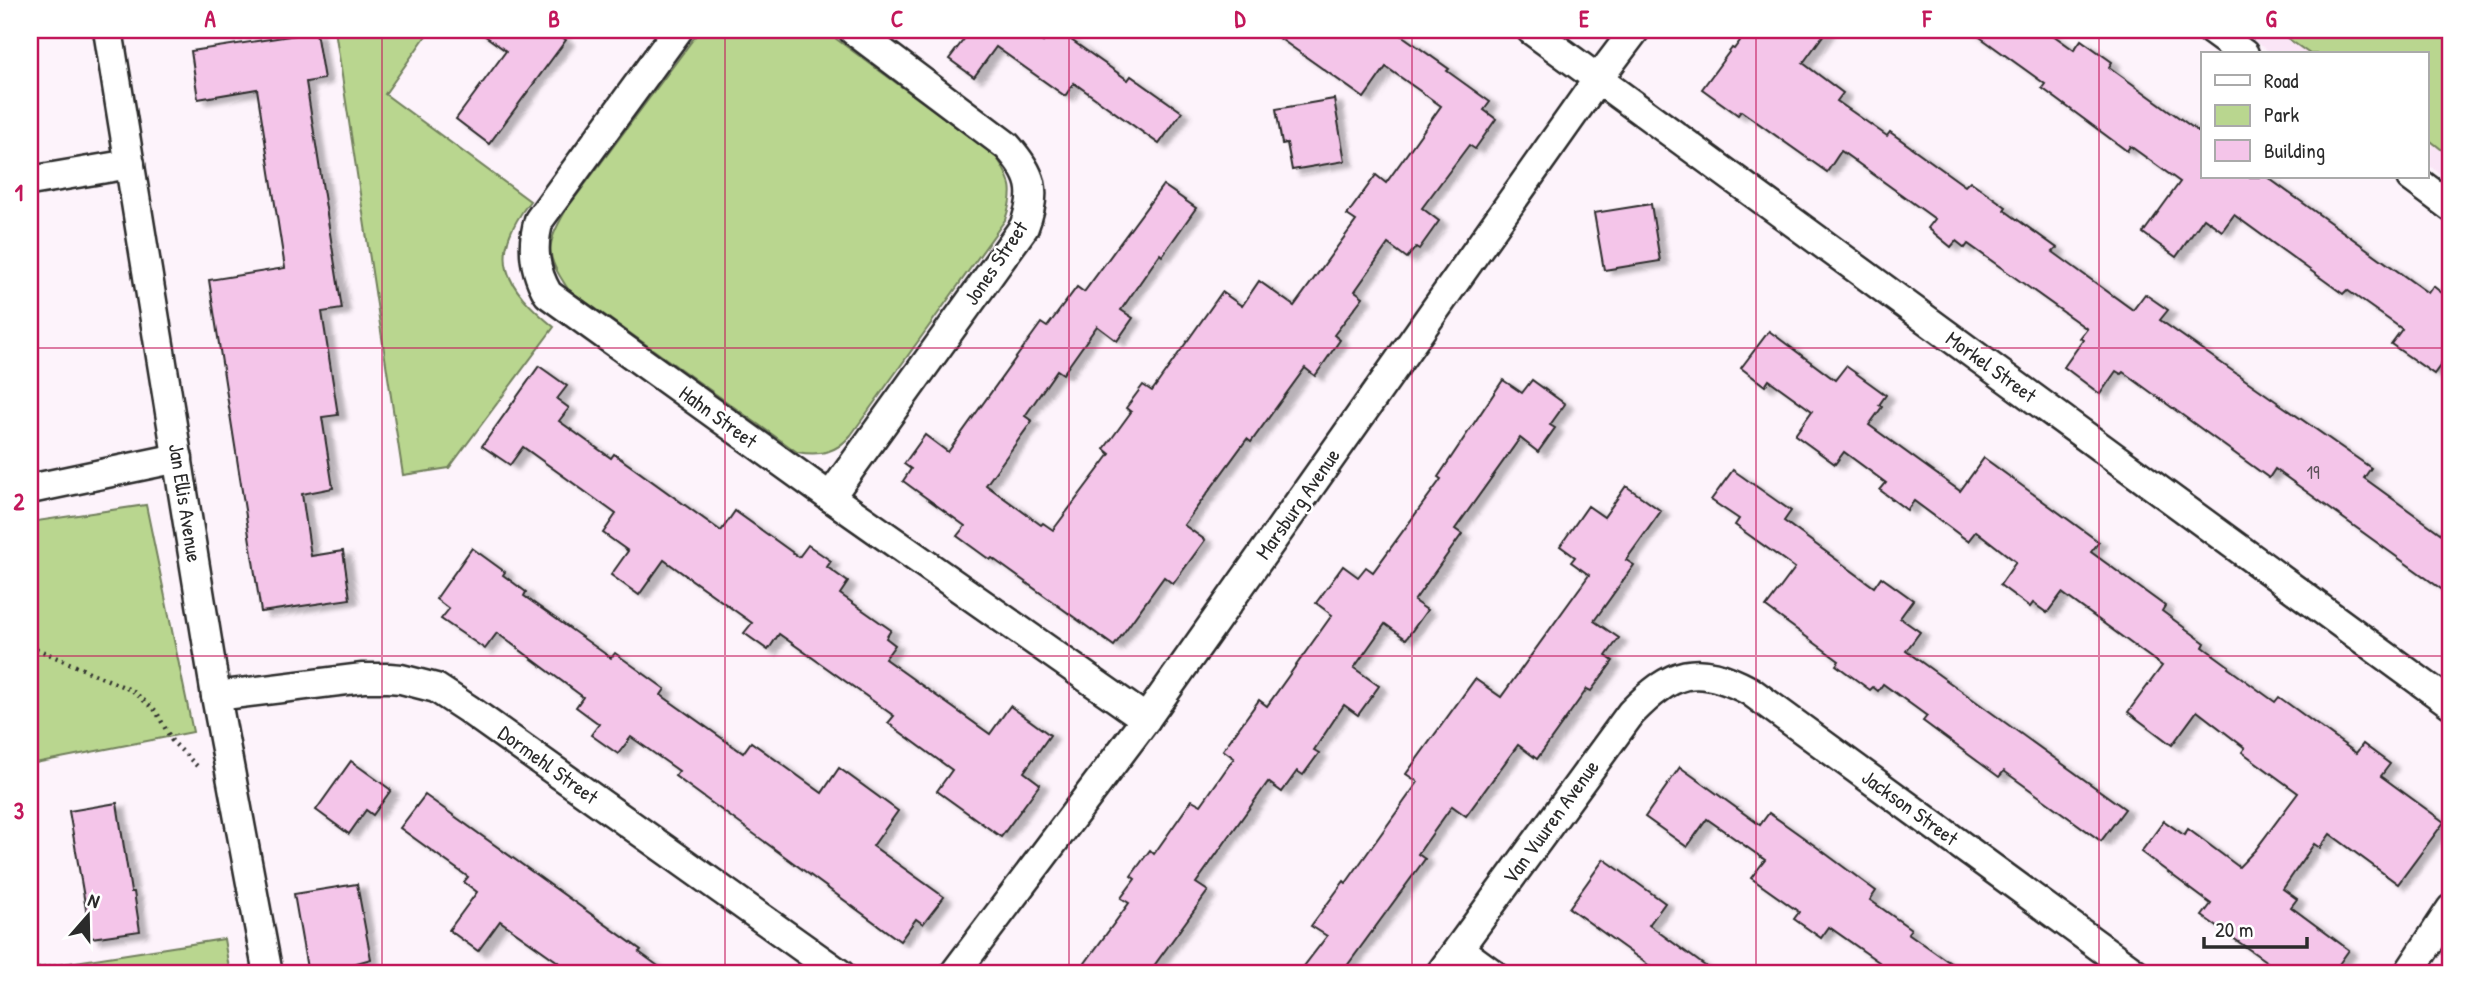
<svg xmlns="http://www.w3.org/2000/svg" width="2481" height="1004" viewBox="0 0 2481 1004" font-family="'Patrick Hand',sans-serif">
<style>
.built{fill:#fae5f6}
.green{fill:#b9d68f;stroke:#72805d;stroke-width:2}
.building{fill:#f4c5e9;stroke:#2b2b2b;stroke-width:2;filter:url(#shadow)}
.lines{fill:none;stroke-linecap:round;stroke-linejoin:round}
.minor-casing{stroke:#2b2b2b;stroke-width:33}
.path{stroke:#2b2b2b;stroke-width:4.5;stroke-dasharray:2 5;stroke-linecap:butt}
.minor{stroke:#fff;stroke-width:28}
.grid{fill:none;stroke:#c2185b;stroke-width:2;stroke-opacity:0.55}
.labels{text-anchor:middle;stroke-width:5;stroke-linejoin:round;paint-order:stroke}
.number-label{font-size:18px;fill:#5d525a}
.street-label{font-size:21px;fill:#2b2b2b;stroke:#fff}
.neatline{fill:none;stroke:#c2185b;stroke-width:2.5}
.grid-label{font-size:23px;text-anchor:middle;font-weight:bold;fill:#c2185b}
</style>
<defs>
<filter id="shadow"><feDropShadow dx="8" dy="4.5" stdDeviation="2" flood-color="#0004"/></filter>
</defs>
<rect width="100%" height="100%" fill="#fdf3fb"/>
<filter id="ink" filterUnits="userSpaceOnUse"><feTurbulence type="fractalNoise" baseFrequency=".0143" numOctaves="2"/><feDisplacementMap in="SourceGraphic" scale="14" xChannelSelector="R" yChannelSelector="G"/><feConvolveMatrix kernelMatrix="1 2 1 2 8 2 1 2 1" color-interpolation-filters="sRGB"/></filter>
<g filter="url(#ink)">
<path class="built" d="M2238,30H2451V182L2427,164V54H2273Z"/>
<g class="green">
<path d="M335,30H430L385,94L530,201C487,257 504,286 554,327L449,468L403,475Z"/>
<path d="M700,30H824L996,156C1012,181 1015,191 1005,220L851,435C836,453 820,456 797,452L568,289C545,254 545,247 566,210Z"/>
<path d="M2276,30H2451V146L2446,153L2427,138V54H2310Z"/>
<path d="M146,505L193,732L30,764V522Z"/>
<path d="M224,939L230,974H30V969Z"/>
</g>
<g class="building">
<path d="M477,30H552L566,40L489,144L456,119L506,51Z"/>
<path d="M971,30H1026L1043,42L1052,30H1057L1128,80L1131,76L1182,112L1159,144L1074,83L1065,96L996,47L974,77L949,59Z"/>
<path d="M1268,30H1394L1449,69L1447,71L1490,102L1484,110L1496,119L1475,149L1469,145L1422,208L1439,221L1419,249L1416,247L1407,258L1388,244L1355,291L1363,297L1334,335L1340,340L1315,376L1305,368L1251,442L1247,439L1184,525L1205,540L1173,584L1164,577L1114,646L992,558L990,560L957,536L965,526L903,481L911,469L904,464L925,435L948,452L1041,323L1047,327L1077,287L1084,292L1163,185L1196,208L1162,256L1160,254L1121,310L1133,318L1117,341L1097,326L1063,374L1057,370L1025,416L1032,421L986,485L1041,525L1043,523L1053,530L1110,454L1104,449L1131,412L1126,408L1143,385L1152,391L1222,292L1242,306L1259,281L1294,306L1356,221L1347,215L1376,175L1386,183L1441,106L1386,67L1364,98Z"/>
<path d="M1748,30H1827L1803,63L1843,93L1837,101L1887,136L1890,132L1965,186L1970,181L2006,207L2004,210L2057,248L2053,252L2133,310L2145,294L2168,310L2160,320L2371,468L2364,478L2451,541V596L2275,469L2269,478L2123,372L2121,374L2116,371L2100,394L2064,367L2083,340L2080,338L2087,329L1968,244L1965,248L1956,241L1951,247L1928,228L1935,219L1841,151L1827,172L1741,111L1738,115L1702,89L1732,48L1734,49Z"/>
<path d="M1970,30H2046L2074,50L2081,40L2112,62L2109,67L2203,135V177H2267L2428,293L2433,286L2451,300V351L2434,374L2391,344L2402,329L2347,290L2343,294L2234,215L2222,231L2204,218L2176,257L2143,233L2180,182L2130,146L2127,151L2042,88L2045,84Z"/>
<path d="M316,32L324,79L306,82L342,309L322,312L338,415L322,417L333,488L302,494L311,556L343,551L350,599L261,612L209,280L285,268L257,89L198,99L191,51Z"/>
<path d="M1334,99L1345,161L1292,170L1287,143L1282,144L1276,109Z"/>
<path d="M1651,204L1660,261L1604,270L1594,213Z"/>
<path d="M1769,331L1835,380L1846,366L1886,395L1879,405L1882,407L1869,425L1960,491L1984,458L2099,542L2091,552L2165,606L2162,611L2205,643L2203,647L2229,666L2228,668L2275,702L2279,697L2356,753L2363,744L2390,764L2381,776L2444,822L2398,884L2330,834L2320,848L2314,844L2283,889L2297,899L2291,907L2349,950L2332,974H2284L2202,916L2211,904L2141,852L2164,821L2184,835L2188,829L2239,867L2256,849L2298,793L2242,752L2245,748L2197,711L2172,745L2128,712L2162,666L2062,593L2047,613L2033,603L2030,607L2000,585L2016,562L1976,531L1968,541L1914,501L1907,510L1880,490L1886,483L1844,452L1835,464L1795,435L1812,411L1769,380L1765,386L1741,368Z"/>
<path d="M539,366L567,386L557,399L569,408L559,421L611,458L614,454L721,531L735,511L799,557L808,545L831,561L827,567L848,582L840,594L891,630L886,638L895,645L885,659L990,734L1010,706L1050,735L1024,772L1040,784L1001,837L937,791L952,770L888,723L894,716L779,634L768,650L744,633L752,623L664,560L639,595L611,575L628,551L603,533L616,514L523,447L510,465L482,446Z"/>
<path d="M1503,380L1522,393L1532,380L1565,404L1550,425L1555,428L1538,452L1520,438L1455,529L1462,534L1414,601L1427,610L1406,639L1385,624L1354,668L1379,686L1358,715L1344,705L1314,750L1319,753L1303,775L1297,771L1282,792L1268,782L1196,883L1208,891L1148,974H1077L1129,903L1121,898L1135,879L1131,876L1150,850L1154,854L1192,800L1201,805L1234,758L1223,750L1259,700L1267,706L1332,615L1316,603L1343,566L1358,577L1366,567L1373,572L1441,479L1438,477Z"/>
<path d="M1733,470L1791,511L1784,521L1874,587L1881,577L1913,600L1900,618L1920,632L1906,651L2125,809L2101,841L2004,771L1999,777L1923,721L1927,716L1883,684L1878,691L1873,687L1870,690L1836,665L1839,661L1766,607L1795,568L1735,525L1739,519L1711,500Z"/>
<path d="M1626,486L1661,511L1626,560L1634,565L1594,621L1619,638L1606,656L1613,661L1591,691L1587,689L1537,759L1518,745L1466,816L1452,806L1418,854L1425,859L1341,974H1298L1327,936L1311,926L1344,881L1346,883L1418,782L1406,774L1475,679L1501,697L1589,575L1571,562L1575,557L1560,546L1588,506L1604,517Z"/>
<path d="M472,548L505,572L503,575L526,592L524,596L611,658L615,653L665,689L661,695L743,753L751,742L822,793L839,768L898,811L873,846L944,897L923,924L916,919L900,941L675,776L679,771L631,737L618,754L591,735L599,724L576,707L583,697L497,633L485,649L441,619L449,609L436,599Z"/>
<path d="M351,761L391,790L373,815L366,810L349,834L316,810Z"/>
<path d="M1680,767L1760,825L1769,813L1814,845L1876,891L1870,900L1911,929L1908,933L1966,974H1896L1829,927L1821,938L1794,919L1799,912L1751,878L1765,860L1707,819L1687,847L1645,817Z"/>
<path d="M425,795L641,950L639,952L669,974H575L500,921L478,951L449,930L477,892L464,882L468,877L400,828Z"/>
<path d="M117,803L131,892H134L140,931L91,938L69,811Z"/>
<path d="M1604,859L1665,903L1649,925L1716,974H1661L1569,908Z"/>
<path d="M357,884L371,959L346,966L348,974H308L294,894Z"/>
</g>
<g class="lines">
<g class="minor-casing">
<g id="minor">
<path d="M108,30L216,696L268,974"/>
<path d="M678,30L539,220C531,247 534,270 548,294L830,497L1146,719"/>
<path d="M1531,30L2451,704"/>
<path d="M2211,30L2244,54"/>
<path d="M2411,177L2451,207"/>
<path d="M30,181L130,164"/>
<path d="M30,489L178,458"/>
<path d="M830,497L1024,227C1038,191 1032,174 1007,146L853,30"/>
<path d="M216,696L363,678H389L401,679L436,688L468,709L840,974"/>
<path d="M1459,949L1493,974"/>
<path d="M954,974L1146,719L1598,79L1635,30"/>
<path d="M1440,974L1631,713C1672,671 1696,662 1750,691L2137,974"/>
<path d="M2408,974L2451,909"/>
</g>
</g>
<path class="path" d="M30,646L133,691L156,711L172,741L197,766"/>
<use href="#minor" class="minor"/>
</g>
</g>
<path class="grid" d="M382,30V974M725,30V974M1069,30V974M1412,30V974M1756,30V974M2099,30V974M30,348H2451M30,656H2451"/>
<g class="labels">
<g class="number-label">
<text x="2313" y="479">19</text>
</g>
<g class="street-label">
<text transform="translate(996 263) rotate(-56)" y="7">Jones Street</text>
<text transform="translate(1991 367) rotate(36)" y="7">Morkel Street</text>
<text transform="translate(718 417) rotate(36)" y="7">Hahn Street</text>
<text transform="translate(185 503) rotate(81)" y="7">Jan Ellis Avenue</text>
<text transform="translate(1298 504) rotate(-55)" y="7">Marsburg Avenue</text>
<text transform="translate(548 765) rotate(36)" y="7">Dormehl Street</text>
<text transform="translate(1910 808) rotate(36)" y="7">Jackson Street</text>
<text transform="translate(1551 822) rotate(-54)" y="7">Van Vuuren Avenue</text>
</g>
</g>
<rect width="2481" height="1004" fill="none" stroke="#fff" stroke-width="77"/>
<rect x="2201" y="52" width="228" height="126" fill="#ffffff" stroke="#aaaaaa" stroke-width="2"/>
<rect x="2215" y="75" width="35" height="10" fill="#ffffff" stroke="#aaaaaa" stroke-width="2"/>
<text x="2264" y="88" font-size="21" fill="#2b2b2b">Road</text>
<rect x="2215" y="105" width="35" height="21" fill="#b9d68f" stroke="#aaaaaa" stroke-width="2"/>
<text x="2264" y="122" font-size="21" fill="#2b2b2b">Park</text>
<rect x="2215" y="140" width="35" height="21" fill="#f4c5e9" stroke="#aaaaaa" stroke-width="2"/>
<text x="2264" y="158" font-size="21" fill="#2b2b2b">Building</text>
<g transform="translate(88 916) rotate(20)" stroke="#ffffff" stroke-width="5" paint-order="stroke">
<path d="M0-5L12 26L0 18L-12 26Z" fill="#2b2b2b"/>
<text y="-10" font-size="19" font-weight="bold" text-anchor="middle" fill="#2b2b2b">N</text>
</g>
<path d="M2204 937v10h103v-10" fill="none" stroke="#2b2b2b" stroke-width="3.5"/>
<text x="2215" y="937" font-size="21" fill="#2b2b2b" stroke="#ffffff" stroke-width="5" paint-order="stroke">20 m</text>
<rect x="38" y="38" width="2404" height="927" class="neatline"/>
<g class="grid-label">
<text x="210" y="27">A</text>
<text x="554" y="27">B</text>
<text x="897" y="27">C</text>
<text x="1240" y="27">D</text>
<text x="1584" y="27">E</text>
<text x="1927" y="27">F</text>
<text x="2271" y="27">G</text>
<text x="19" y="201">1</text>
<text x="19" y="510">2</text>
<text x="19" y="819">3</text>
</g>
</svg>
